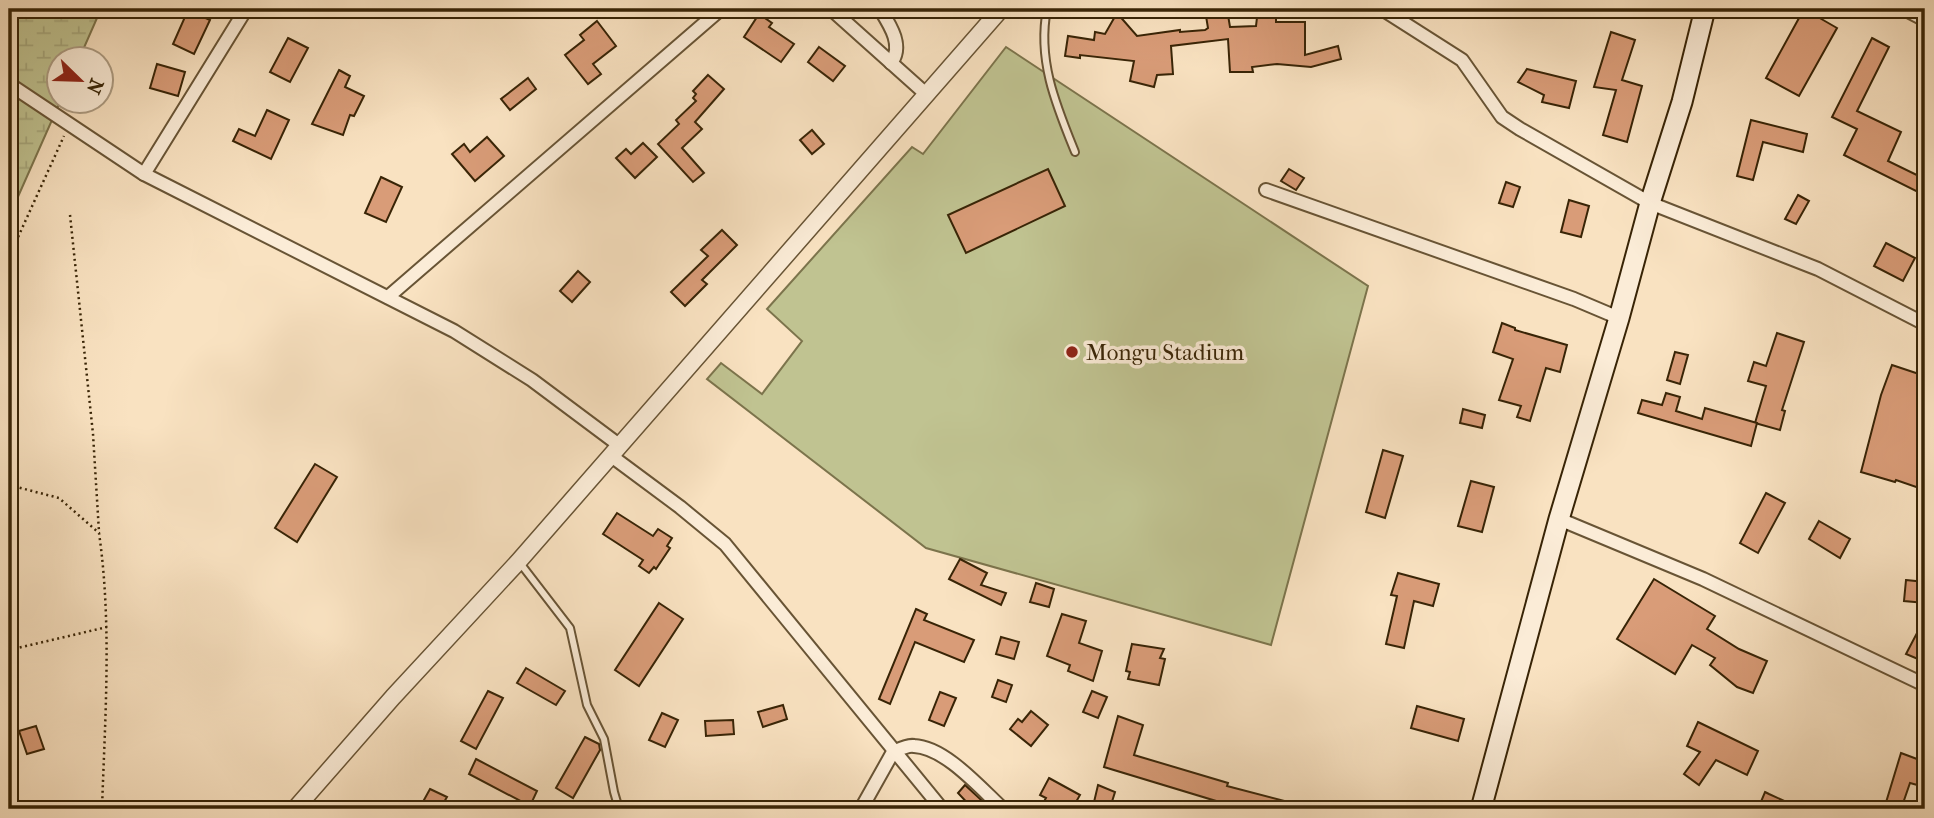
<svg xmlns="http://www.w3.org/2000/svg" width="1934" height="818" viewBox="0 0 1934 818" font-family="'IM FELL French Canon',serif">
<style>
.wetland{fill:url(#wetland-marsh);stroke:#7c744c;stroke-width:2}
.garden{fill:#c0c391;stroke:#7c744c;stroke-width:2}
.building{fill:#d99c78;stroke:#382406;stroke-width:2}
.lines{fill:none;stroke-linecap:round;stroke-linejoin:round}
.service-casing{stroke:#685435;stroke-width:10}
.minor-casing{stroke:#685435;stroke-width:16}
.tertiary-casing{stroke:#685435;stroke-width:19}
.secondary-casing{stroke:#382406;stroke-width:23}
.path{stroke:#382406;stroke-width:2.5;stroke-dasharray:2 3.5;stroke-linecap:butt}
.service{stroke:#fbecd7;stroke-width:6}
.minor{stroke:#fbecd7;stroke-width:12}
.tertiary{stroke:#fbecd7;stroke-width:16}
.secondary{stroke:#fbecd7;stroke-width:19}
.poi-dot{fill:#8f2418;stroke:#fbecd7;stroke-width:2.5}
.labels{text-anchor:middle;stroke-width:7;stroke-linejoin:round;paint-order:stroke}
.poi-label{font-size:23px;fill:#382406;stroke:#fbecd7;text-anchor:start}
</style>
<defs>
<pattern id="wetland-marsh" width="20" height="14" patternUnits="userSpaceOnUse" patternTransform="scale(1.75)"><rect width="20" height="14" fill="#c0c391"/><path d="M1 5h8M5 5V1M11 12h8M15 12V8" fill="none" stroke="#a6a77c"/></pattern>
</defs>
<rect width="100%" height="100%" fill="#f9e2c1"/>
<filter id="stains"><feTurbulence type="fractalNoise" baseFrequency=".00286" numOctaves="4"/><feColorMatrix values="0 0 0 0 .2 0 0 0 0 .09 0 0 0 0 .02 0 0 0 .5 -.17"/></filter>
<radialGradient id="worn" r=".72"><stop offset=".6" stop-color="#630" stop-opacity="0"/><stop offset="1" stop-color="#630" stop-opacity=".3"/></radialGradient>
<path class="wetland" d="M9,9H101L79,59L60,60V102L9,217Z"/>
<path class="garden" d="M1006,47L1368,286L1271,645L926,548L707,379L721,363L762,394L802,341L767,309L912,147L923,154Z"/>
<g class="building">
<path d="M1217,9H1227L1230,27L1256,26L1258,9H1276V22H1305V55L1338,46L1341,59L1311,67L1277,64L1252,67L1253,72H1230L1228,39L1171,46L1173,74L1157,75L1154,87L1130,81L1134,61L1080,55V58L1065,56L1068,36L1094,40L1095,32L1105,34L1117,13L1137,36L1180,30V32L1205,30L1208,28L1205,10Z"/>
<path d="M1804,9L1837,28L1799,96L1766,78Z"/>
<path d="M188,10L210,20L194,54L173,44Z"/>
<path d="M759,14L772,23L769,27L794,44L781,62L744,37Z"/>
<path d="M597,21L616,46L593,64L601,74L588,84L565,55L584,40L580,35Z"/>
<path d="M1611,32L1635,40L1622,80L1642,86L1627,142L1603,135L1616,90L1594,87Z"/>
<path d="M288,38L308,48L290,82L270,72Z"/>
<path d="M1872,38L1889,47L1857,111L1901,132L1888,161L1925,179L1918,192L1844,155L1857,129L1832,117Z"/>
<path d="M819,47L845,66L833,81L808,62Z"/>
<path d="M157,64L185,72L178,96L150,88Z"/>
<path d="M1527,69L1576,81L1569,108L1542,102L1544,95L1518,82Z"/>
<path d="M339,70L350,76L345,87L364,96L354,116L350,115L343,135L312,124Z"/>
<path d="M708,75L724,89L695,122L702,129L682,148L704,173L693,182L658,144L679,124L676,120L696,101L693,98L696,94L693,91Z"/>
<path d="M528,78L536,89L510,110L501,99Z"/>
<path d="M267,110L289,120L271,159L233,141L239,129L255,136Z"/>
<path d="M1751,120L1807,134L1803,152L1763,142L1753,180L1737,176Z"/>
<path d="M812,130L824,144L812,154L800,140Z"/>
<path d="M487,137L504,156L475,181L452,154L464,144L470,152Z"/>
<path d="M643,143L657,157L635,178L616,158L626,149L631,154Z"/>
<path d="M1048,169L1065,206L966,253L948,215Z"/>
<path d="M1289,169L1304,178L1296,190L1281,181Z"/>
<path d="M381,177L402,187L386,222L365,213Z"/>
<path d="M1506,182L1520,187L1513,207L1499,203Z"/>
<path d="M1798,195L1809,201L1796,224L1785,219Z"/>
<path d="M1569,200L1589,206L1581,237L1561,232Z"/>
<path d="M722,230L737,245L702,280L707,284L685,306L671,292L708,256L701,250Z"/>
<path d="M1886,243L1915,258L1903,281L1874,266Z"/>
<path d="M578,271L590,282L572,302L560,291Z"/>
<path d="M1502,323L1515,328V330L1567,345L1560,372L1546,368L1530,421L1517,417L1521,406L1499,400L1513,359L1493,352Z"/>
<path d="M1777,333L1804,342L1782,410L1785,411L1780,430L1755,423L1766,386L1748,381L1754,362L1766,366Z"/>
<path d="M1675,352L1688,355L1680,384L1667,380Z"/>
<path d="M1892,365L1925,376V479L1922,489L1896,480L1895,482L1861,472L1881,395Z"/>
<path d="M1666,393L1680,397L1676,411L1702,419L1705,408L1757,423L1751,446L1638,413L1642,400L1662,405Z"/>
<path d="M1463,409L1485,415L1482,428L1460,423Z"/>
<path d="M1383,450L1403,456L1385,518L1366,512Z"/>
<path d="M315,464L337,477L297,542L275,528Z"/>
<path d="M1471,481L1494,487L1482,532L1458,526Z"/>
<path d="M1766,493L1785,503L1758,553L1740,543Z"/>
<path d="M617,513L653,536L658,529L672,538L667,546L670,548L656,569L654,567L649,573L639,566L643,560L603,534Z"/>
<path d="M1819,521L1850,539L1840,558L1809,539Z"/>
<path d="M960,559L987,573L981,585L1006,593L1001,605L949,579Z"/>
<path d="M1398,573L1439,584L1433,606L1414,601L1404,648L1386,644L1397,596L1391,595Z"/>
<path d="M1654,579L1715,616L1707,629L1739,649L1767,661L1753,693L1737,687L1710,665L1715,658L1692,645L1675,674L1617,639Z"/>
<path d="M1906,580L1925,582V603L1904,601Z"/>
<path d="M1036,583L1054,589L1049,607L1030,602Z"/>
<path d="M659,603L683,619L639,686L615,670Z"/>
<path d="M916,609L927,614L924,620L974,640L964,662L915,642L890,704L879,699Z"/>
<path d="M1062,614L1086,621L1079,643L1102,651L1093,681L1068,671L1070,665L1047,656Z"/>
<path d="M1917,633L1925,637V662L1906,654Z"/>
<path d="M1001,637L1019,642L1014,659L996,654Z"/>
<path d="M1132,644L1164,649L1160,658L1165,659L1159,685L1128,679L1130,672L1126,671Z"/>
<path d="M526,668L565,691L556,705L517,683Z"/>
<path d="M998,680L1012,685L1006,702L992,697Z"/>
<path d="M488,691L503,698L476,749L461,741Z"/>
<path d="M1092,691L1107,697L1098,718L1083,712Z"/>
<path d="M940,692L956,698L944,726L929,720Z"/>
<path d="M783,705L787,719L763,727L758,712Z"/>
<path d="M1417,706L1464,719L1458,741L1411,728Z"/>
<path d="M1031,711L1048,725L1031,746L1010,729L1018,719L1022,722Z"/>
<path d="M662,713L678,720L665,747L649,740Z"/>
<path d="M1118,716L1143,725L1134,755L1228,783L1227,786L1300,805L1299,809H1224L1226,804L1104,767Z"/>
<path d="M733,720L734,734L706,736L705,721Z"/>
<path d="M1698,722L1758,751L1747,775L1716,760L1699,785L1684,774L1700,752L1687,746Z"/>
<path d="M36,726L44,749L27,754L19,731Z"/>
<path d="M585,737L599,744L600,750L573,798L556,788Z"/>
<path d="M1901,753L1925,762V775L1921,786L1910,783L1901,809H1884Z"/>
<path d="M476,759L537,791L530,806L469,774Z"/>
<path d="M1049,778L1080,795L1072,809H1050L1042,805L1046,798L1040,795Z"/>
<path d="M965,785L991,809H973L958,793Z"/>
<path d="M1098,785L1115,792L1110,808L1094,802Z"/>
<path d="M430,789L447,797L440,809H419Z"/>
<path d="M1765,792L1769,794L1802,809H1772L1760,804Z"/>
</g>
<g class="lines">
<g class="service-casing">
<g id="service">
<path d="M1047,9C1037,60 1056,105 1075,152"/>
<path d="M520,563L570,628L587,705L604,739L614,792L619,809"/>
</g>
</g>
<g class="minor-casing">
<g id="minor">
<path d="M831,9L926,94"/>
<path d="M880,9C890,25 904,46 891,63"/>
<path d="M1382,9L1462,60L1502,117L1520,129L1650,203L1818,269L1925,324"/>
<path d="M1904,9L1925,20"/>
<path d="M9,84L144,174L454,331L532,380L619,445"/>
<path d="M144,174L246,9"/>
<path d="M1266,190L1574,299L1619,318"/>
<path d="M388,297L721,9"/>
<path d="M610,455L680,507L725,544L942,809"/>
<path d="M1559,519L1703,579L1925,685"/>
<path d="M861,809L893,752C900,749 908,745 914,746C945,747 981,789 1003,809"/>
</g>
</g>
<g class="tertiary-casing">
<path id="tertiary" d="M295,809L393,697L518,562L1001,9"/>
</g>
<g class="secondary-casing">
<path id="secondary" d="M1481,809L1559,519L1619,318L1650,203L1682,102L1705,9"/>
</g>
<g class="path">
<path d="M70,215L93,434L99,532"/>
<path d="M9,257L64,136"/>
<path d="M9,485L59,498L99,533C112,624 105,717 102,809"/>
<path d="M9,650L107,627"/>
<path d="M64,809L70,806L86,809"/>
</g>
<use href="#service" class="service"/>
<use href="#minor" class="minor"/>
<use href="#tertiary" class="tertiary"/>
<use href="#secondary" class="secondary"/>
</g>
<circle class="poi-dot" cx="1072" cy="352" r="7"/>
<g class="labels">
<g class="poi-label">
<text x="1086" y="360">Mongu Stadium</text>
</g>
</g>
<rect width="1934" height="818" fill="none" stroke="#f9e2c1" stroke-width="35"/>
<rect x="10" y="10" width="1913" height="797" fill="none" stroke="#382406" stroke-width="3.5"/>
<rect x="18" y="18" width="1899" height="783" fill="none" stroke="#382406" stroke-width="2"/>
<g transform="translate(80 80) rotate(113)"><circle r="33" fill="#fbecd7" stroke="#ad9c83" stroke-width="2"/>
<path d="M0-5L12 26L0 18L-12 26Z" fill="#8f2418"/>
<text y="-10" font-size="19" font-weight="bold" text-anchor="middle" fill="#382406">N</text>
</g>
<rect width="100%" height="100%" filter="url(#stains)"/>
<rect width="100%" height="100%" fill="url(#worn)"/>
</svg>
